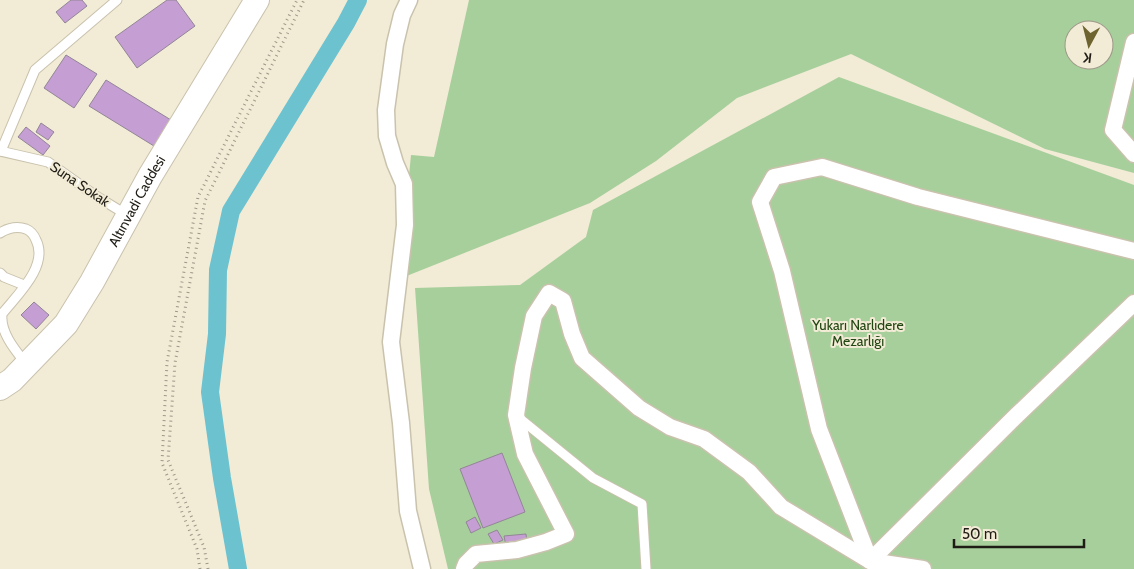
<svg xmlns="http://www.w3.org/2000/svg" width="1134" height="569" viewBox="0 0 1134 569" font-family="Cabin,sans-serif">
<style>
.green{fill:#a7cf9b;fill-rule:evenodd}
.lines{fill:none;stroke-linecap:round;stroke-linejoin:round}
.canal{stroke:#6cc2cf;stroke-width:18}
.building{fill:#c59ed3;stroke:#928597}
.lane-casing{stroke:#c9c2ad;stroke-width:11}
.street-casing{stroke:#c9c2ad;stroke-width:19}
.secondary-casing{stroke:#c9c2ad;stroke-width:26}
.path{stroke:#9c9787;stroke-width:3;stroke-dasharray:1 4;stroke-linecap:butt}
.lane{stroke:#fff;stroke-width:9}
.street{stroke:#fff;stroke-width:16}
.secondary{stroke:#fff;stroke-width:24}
.labels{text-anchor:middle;stroke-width:4;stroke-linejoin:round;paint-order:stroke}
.street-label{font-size:14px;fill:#1e1c14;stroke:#f2ebd6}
.park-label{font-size:14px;fill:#204611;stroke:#f2ebd6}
</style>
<rect width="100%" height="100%" fill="#f2ebd6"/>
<g class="green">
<path d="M469,0H1134V173L1045,149L851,54L737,98L656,161L590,203L399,279L411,155L434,157ZM1074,30H1104V60H1074Z"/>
<path d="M839,77L1134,185V569H448L429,489L415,288L520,285L586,237L593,210Z"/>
</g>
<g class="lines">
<path class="canal" d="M238,569L222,478L210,392L217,334L218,270L231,211L346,23L358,0"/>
</g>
<g class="building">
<path d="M71,0H82L87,6L65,23L56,12Z"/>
<path d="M167,0H176L195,26L137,68L115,37Z"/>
<path d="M66,55L97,74L74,108L44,88Z"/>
<path d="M106,80L171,120L154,146L89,106Z"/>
<path d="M41,123L54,132L48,140L36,132Z"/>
<path d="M26,127L50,146L43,155L18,137Z"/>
<path d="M34,302L49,315L36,329L21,315Z"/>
<path d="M502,453L525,512L483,528L460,469Z"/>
<path d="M475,517L481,528L471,533L466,522Z"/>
<path d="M497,530L503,540L494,544L488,534Z"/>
<path d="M526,534L527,544L506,546L504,536Z"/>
</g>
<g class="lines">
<g class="lane-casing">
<g id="lane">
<path d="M0,151L48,162L96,196L127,215"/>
<path d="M1,151L35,70L117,0"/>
<path d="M0,233C8,228 17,226 26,229C31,231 34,235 36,240C49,266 17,295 2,314C0,333 16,351 27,365"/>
<path d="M0,273L4,277L24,285"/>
<path d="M518,417L593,478L642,504L646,569"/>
</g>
</g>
<g class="street-casing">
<g id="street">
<path d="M409,0L402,15L395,44L386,110L387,136L395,163L404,184L405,225L391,342L401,423L408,511L422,569"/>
<path d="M1134,42L1113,130L1134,154"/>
<path d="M1134,251L918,197L822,167L774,177L760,202L782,271L819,429L870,561L1017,415L1134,303"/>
<path d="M464,569L466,564L476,554L517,550L546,542L566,534L525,454L516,415L523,368L534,316L549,293L563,301L572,334L582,358L639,408L670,427L704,439L749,472L781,507L870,561L923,569"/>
</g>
</g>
<g class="secondary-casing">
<g id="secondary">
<path id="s1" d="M0,388L12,380L66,324L92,282L150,176L257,0"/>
</g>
</g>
<g class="path">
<path d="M200,569L197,549L162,463L167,362L198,197L297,0"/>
<path d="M208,569L204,547L168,460L175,363L205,201L304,0"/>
</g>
<use href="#lane" class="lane"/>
<use href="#street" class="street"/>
<use href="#secondary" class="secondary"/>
</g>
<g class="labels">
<g class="street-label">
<text transform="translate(80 184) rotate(34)" y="5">Suna Sokak</text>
<text dy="5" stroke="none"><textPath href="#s1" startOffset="234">Altınvadi Caddesi</textPath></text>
</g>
<g class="park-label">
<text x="858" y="330">Yukarı Narlıdere<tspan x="858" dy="16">Mezarlığı</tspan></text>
</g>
</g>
<g transform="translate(1089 45) rotate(187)"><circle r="24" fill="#f2ebd6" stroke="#9d9888"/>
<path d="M0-4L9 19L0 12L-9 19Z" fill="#6e6430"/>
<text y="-8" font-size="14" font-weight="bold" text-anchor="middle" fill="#1e1c14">K</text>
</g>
<path d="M954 539v8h130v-8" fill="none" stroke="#1e1c14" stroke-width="2.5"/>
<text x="962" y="539" font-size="15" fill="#1e1c14" stroke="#f2ebd6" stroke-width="4" paint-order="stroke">50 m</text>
</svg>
